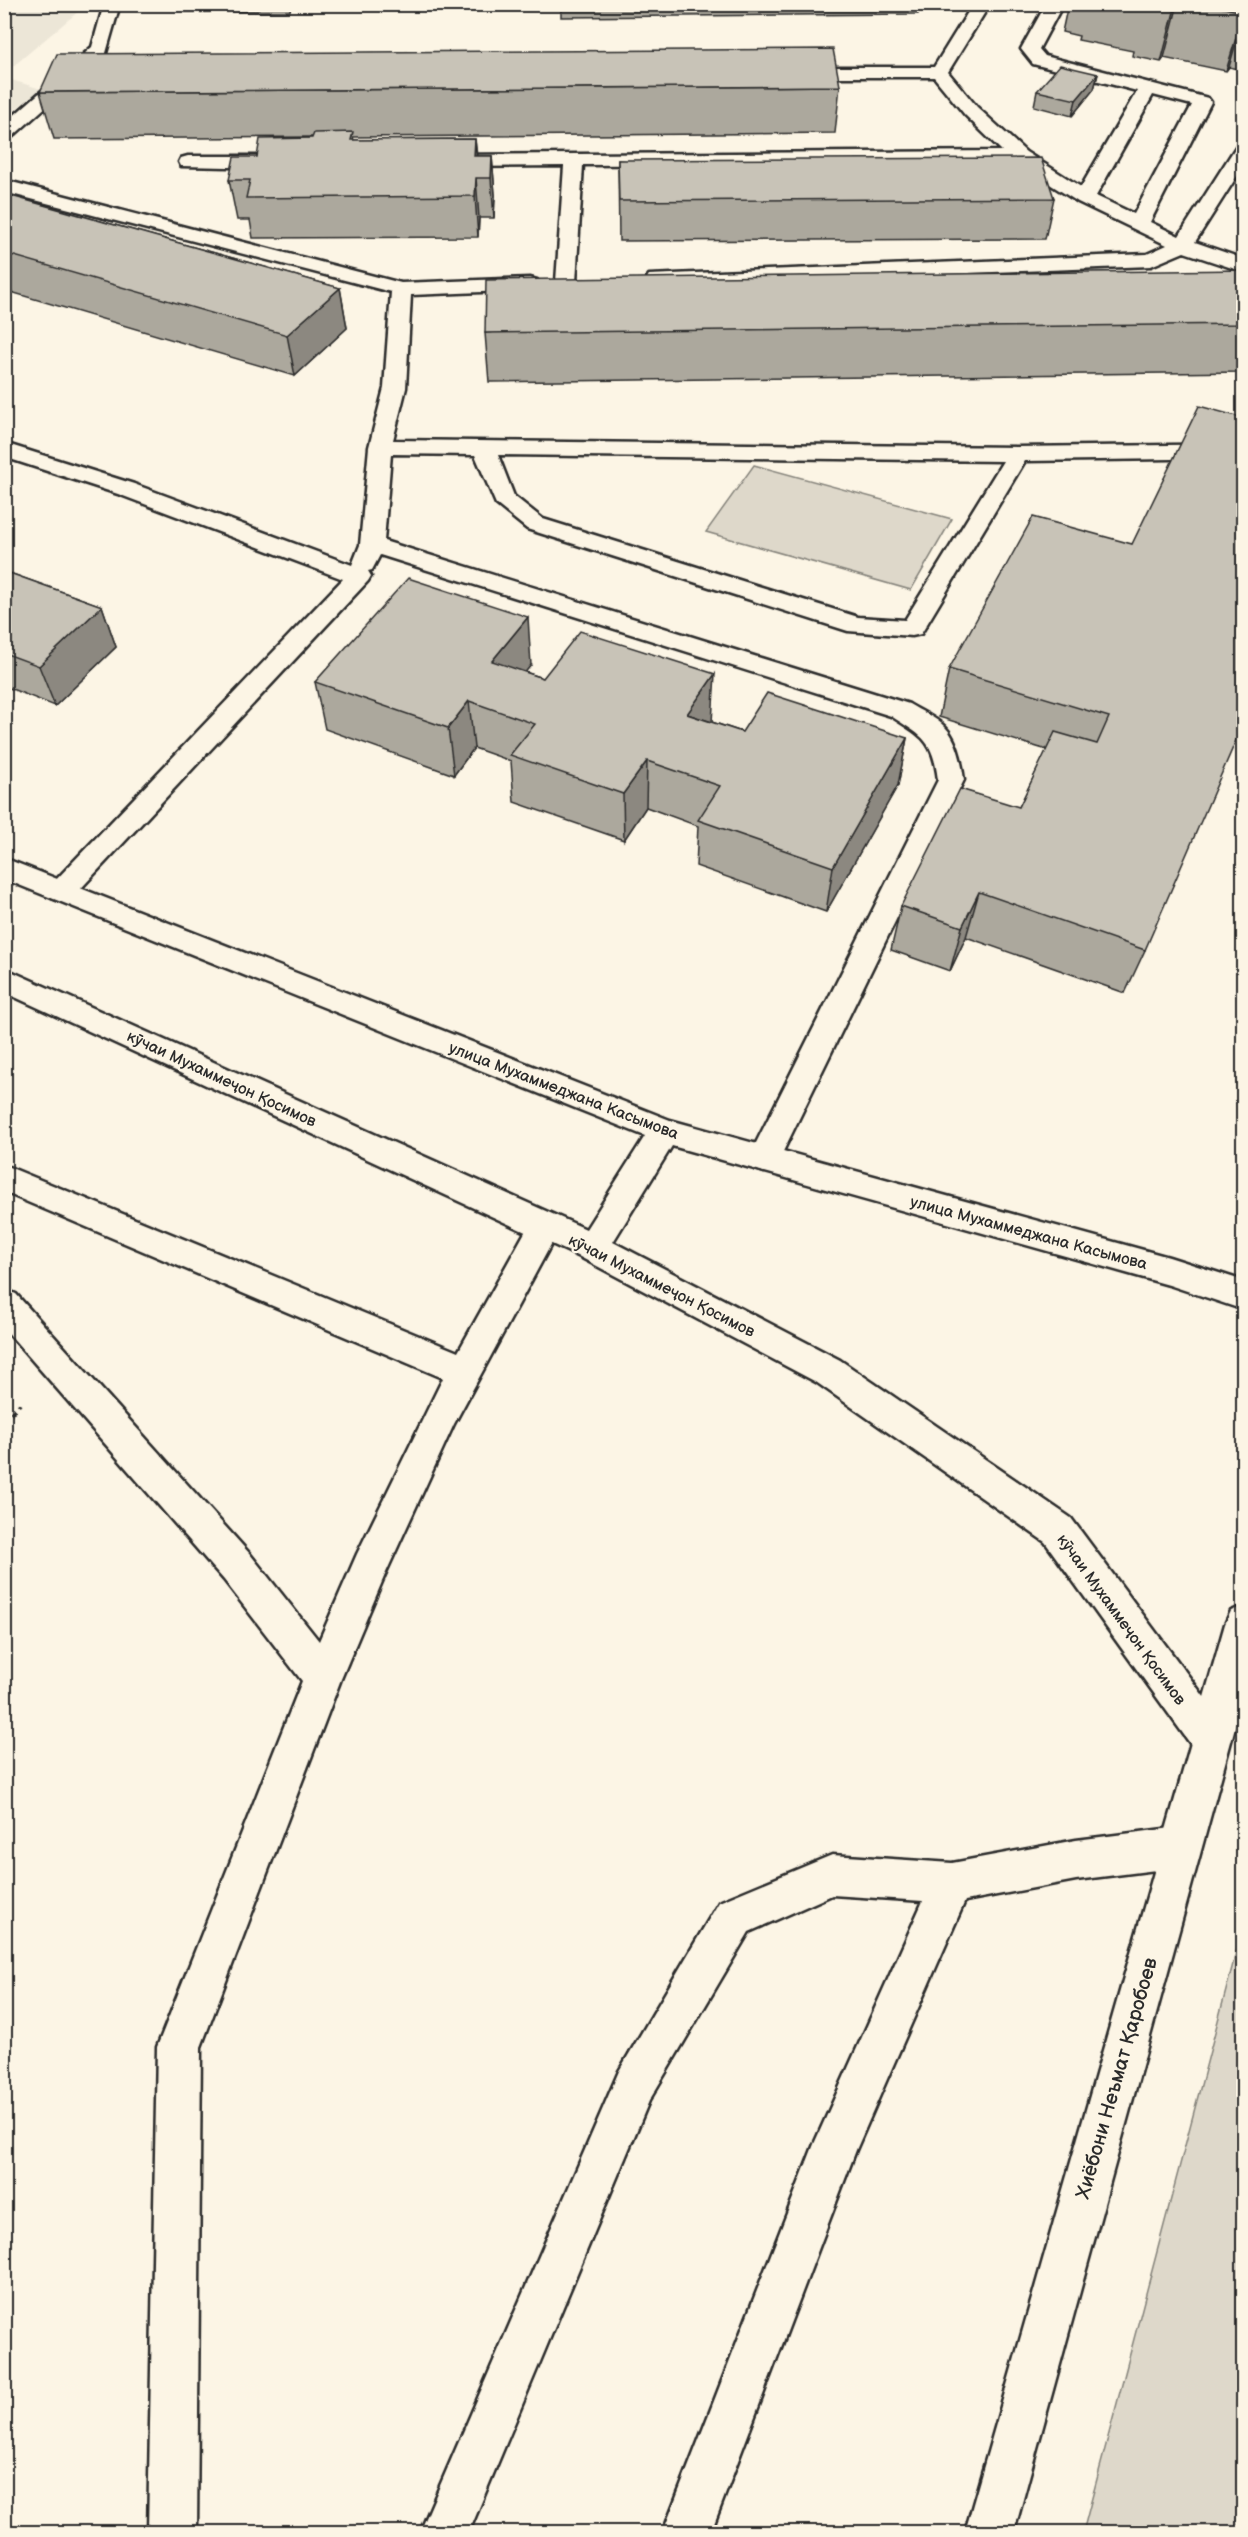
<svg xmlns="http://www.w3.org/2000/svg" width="1248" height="2537" viewBox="0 0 1248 2537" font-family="'Balsamiq Sans',sans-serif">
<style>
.built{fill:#ece6d7}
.green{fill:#ded8ca;stroke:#84827a;stroke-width:1.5}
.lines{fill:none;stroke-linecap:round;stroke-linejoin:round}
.service-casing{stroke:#2b2b2b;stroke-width:5}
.secondary-casing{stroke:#2b2b2b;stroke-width:5}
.trunk-casing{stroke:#2b2b2b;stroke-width:5}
.path{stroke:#2b2b2b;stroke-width:4;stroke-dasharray:6 4.5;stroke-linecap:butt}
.service{fill:#fcf5e5;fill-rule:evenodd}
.secondary{fill:#fcf5e5;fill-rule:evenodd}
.trunk{fill:#fcf5e5;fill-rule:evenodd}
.wall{fill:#aca89d;stroke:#2b2b2b;stroke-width:1.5}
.shaded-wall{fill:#8c8880;stroke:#2b2b2b;stroke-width:1.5}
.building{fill:#c8c3b7;stroke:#2b2b2b;stroke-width:1.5}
.labels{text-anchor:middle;stroke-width:4.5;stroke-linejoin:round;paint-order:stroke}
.street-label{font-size:16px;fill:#2b2b2b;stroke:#fcf5e5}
.near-street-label{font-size:20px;fill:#2b2b2b;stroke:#fcf5e5}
</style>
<rect width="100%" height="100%" fill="#fcf5e5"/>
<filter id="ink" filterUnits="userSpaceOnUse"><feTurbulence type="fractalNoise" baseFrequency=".0167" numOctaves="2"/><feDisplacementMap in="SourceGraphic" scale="12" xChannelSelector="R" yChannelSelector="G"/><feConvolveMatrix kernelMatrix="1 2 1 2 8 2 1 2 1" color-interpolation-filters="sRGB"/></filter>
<g filter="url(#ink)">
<g class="built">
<path d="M5,4H86V5L5,73Z"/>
<path d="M5,78L41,89L5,117L4,78Z"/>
</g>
<g class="green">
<path d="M754,465L952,519L911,590L706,532Z"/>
<path d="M1243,1926V2532H1083Z"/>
</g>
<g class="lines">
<g class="service-casing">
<g id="service">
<path d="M104,4H120L106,53L11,138L4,139V124L92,47Z"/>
<path d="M973,4H990L948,72L977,107L1026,152L1081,187L1137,91L1033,64L1021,49L1046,4H1063L1039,49L1045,56L1208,98L1211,102L1150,222L1179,236L1237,145L1244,144V165L1195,242L1244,259V272L1184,252L1151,266L656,285L649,283L646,279L649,275L1147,254L1167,245L1078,202L1015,162L583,165L576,282L573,286H559L556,282L564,166L448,167L441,165L439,161L441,157L448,155L1002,151L965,115L934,77H792L786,76L783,72L786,68L792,67H934ZM1153,95L1192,105L1134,214L1096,196Z"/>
<path d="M188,156H277L284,158L286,162L284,166L277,168L181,166L179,162L181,158Z"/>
<path d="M4,180L401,283L530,278L537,280L540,284L537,288L530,290L411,295L406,388L393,440L1018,447L1244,444V458L1025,461L921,634L912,636L848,631L527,529L496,504L475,455L391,454L384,541L909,704C920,711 936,717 945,727C957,739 962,764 964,780L775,1168L764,1172L753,1168L748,1159L938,780C933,739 923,737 891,716L380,555L372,570L368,571L371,576L368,581L72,898L62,901L52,898L48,891L52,884L343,579L118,494L4,457V443L134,484L352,565L360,545L369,447L384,388L391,292L4,192ZM498,455L1003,461L905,620L858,617L543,519L514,496Z"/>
<path d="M4,1165L458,1352L534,1216L545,1212L556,1216L561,1226L454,1424L384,1577L341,1679L201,2047L197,2532H148L157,2047L302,1681L224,1580L4,1328V1289L16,1294L250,1554L319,1641L357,1554L443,1378L4,1192Z"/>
<path d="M1180,1827L1194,1833L1200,1847L1194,1861L1180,1867L1076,1880L965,1901L856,2150L711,2532H663L814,2144L923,1901L832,1895L749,1932L649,2101L469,2532H420L619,2071L719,1902L832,1855L952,1863L1076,1840Z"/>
</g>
</g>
<g class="secondary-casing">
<path id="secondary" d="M4,858L670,1120L1169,1257L1244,1281V1310L1169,1285L672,1146L613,1242L840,1360L1071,1518L1225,1725L1231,1739L1225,1753L1211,1759L1197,1753L1045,1542L816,1382L580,1257L4,992V968L586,1229L645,1136L4,879Z"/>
</g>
<g class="trunk-casing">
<path id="trunk" d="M1244,1606V1694L1014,2532H965L1225,1624L1231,1611Z"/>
</g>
<path class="path" d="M4,1421L20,1404"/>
<use href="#service" class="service"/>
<use href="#secondary" class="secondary"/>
<use href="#trunk" class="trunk"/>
</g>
<g class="wall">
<path d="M183,4H291L290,11L185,12Z"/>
<path d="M561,4H919L918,14L561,17Z"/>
<path d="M1068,4H1244V70L1229,67L1226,71L1164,58L1161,62L1132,56L1133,51L1078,40L1079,36L1062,32Z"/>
<path d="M1098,74L1094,89L1072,116L1034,106L1037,91Z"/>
<path d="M840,86L835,133L353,137L354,140L475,139L477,156H492L495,195L494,218H479L478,237L253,238L250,220H237L229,180L257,157L312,138L313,137L54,139L40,92Z"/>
<path d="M618,160L1054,198L1045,239L619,241Z"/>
<path d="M4,194L340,288L347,328L295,376L4,290Z"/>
<path d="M1244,270V372L489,382L485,333Z"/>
<path d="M1132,544L1145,950L1125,993L966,937L950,971L891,950L901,906L1019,807L1047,750L939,717L949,669Z"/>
<path d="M4,571L102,606L116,647L55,706L4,686Z"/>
<path d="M531,665L525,672L543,678L712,722L742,732L907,738L898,785L826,912L696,866L698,826L646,807L624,840L514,802L511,761L474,748L454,775L325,729L315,682Z"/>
</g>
<g class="shaded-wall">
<path d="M1176,4H1178L1164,58L1161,62Z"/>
<path d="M1244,11V17L1229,67L1226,71Z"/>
<path d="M1098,74L1094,89L1072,116L1076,100Z"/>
<path d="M475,139L478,178L474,156Z"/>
<path d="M492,156L495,195L494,218L491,178Z"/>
<path d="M476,178L479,218L478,237L475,196Z"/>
<path d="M340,288L347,328L295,376L287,335Z"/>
<path d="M102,606L116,647L55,706L39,666Z"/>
<path d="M528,617L531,665L496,709L492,661Z"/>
<path d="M715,674L712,722L687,714Z"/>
<path d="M469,701L474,748L454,775L448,728Z"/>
<path d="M907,738L898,785L826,912L833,867Z"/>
<path d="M647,761L646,807L624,840L623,794Z"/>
<path d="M979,892L966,937L950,971L962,927Z"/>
</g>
<g class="building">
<path d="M1206,4H1244V11L1243,12Z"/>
<path d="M833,49L840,86L40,92L57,54Z"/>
<path d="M1060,65L1098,74L1076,100L1037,91Z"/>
<path d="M353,132L351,140L475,139L474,156H492L491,178H476L475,196L246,198L250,180H229L234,157H257L260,139L312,138L314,133Z"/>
<path d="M1041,158L1054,198L619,201L618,160Z"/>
<path d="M4,194L340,288L287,335L4,253Z"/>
<path d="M1244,270V324L485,333L486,280Z"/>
<path d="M1199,406L1244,418V722L1145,950L979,892L962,927L901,906L960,789L1019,807L1055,732L1097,744L1109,717L949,669L1033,517L1132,544Z"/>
<path d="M4,571L102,606L39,666L4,653Z"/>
<path d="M408,578L528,617L492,661L543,678L580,631L715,674L687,714L742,732L767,693L907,738L833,867L698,820L720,786L647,761L623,794L510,755L535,724L469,701L448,728L315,682Z"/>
</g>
</g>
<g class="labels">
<g class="street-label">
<text transform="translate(222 1078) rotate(25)" y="6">кӯчаи Мухаммеҷон Қосимов</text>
<text transform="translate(564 1090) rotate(21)" y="6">улица Мухаммеджана Касымова</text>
<text transform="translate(1029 1232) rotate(15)" y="6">улица Мухаммеджана Касымова</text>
<text transform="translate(662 1285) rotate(27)" y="6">кӯчаи Мухаммеҷон Қосимов</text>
<text transform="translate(1122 1619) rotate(54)" y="6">кӯчаи Мухаммеҷон Қосимов</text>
</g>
<g class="near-street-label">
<text transform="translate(1116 2078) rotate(-74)" y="7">Хиёбони Неъмат Қаробоев</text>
</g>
</g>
<rect width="1248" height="2537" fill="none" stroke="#fcf5e5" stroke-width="24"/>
<rect x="12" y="12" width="1224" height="2513" fill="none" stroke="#2b2b2b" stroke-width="2" filter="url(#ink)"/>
</svg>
